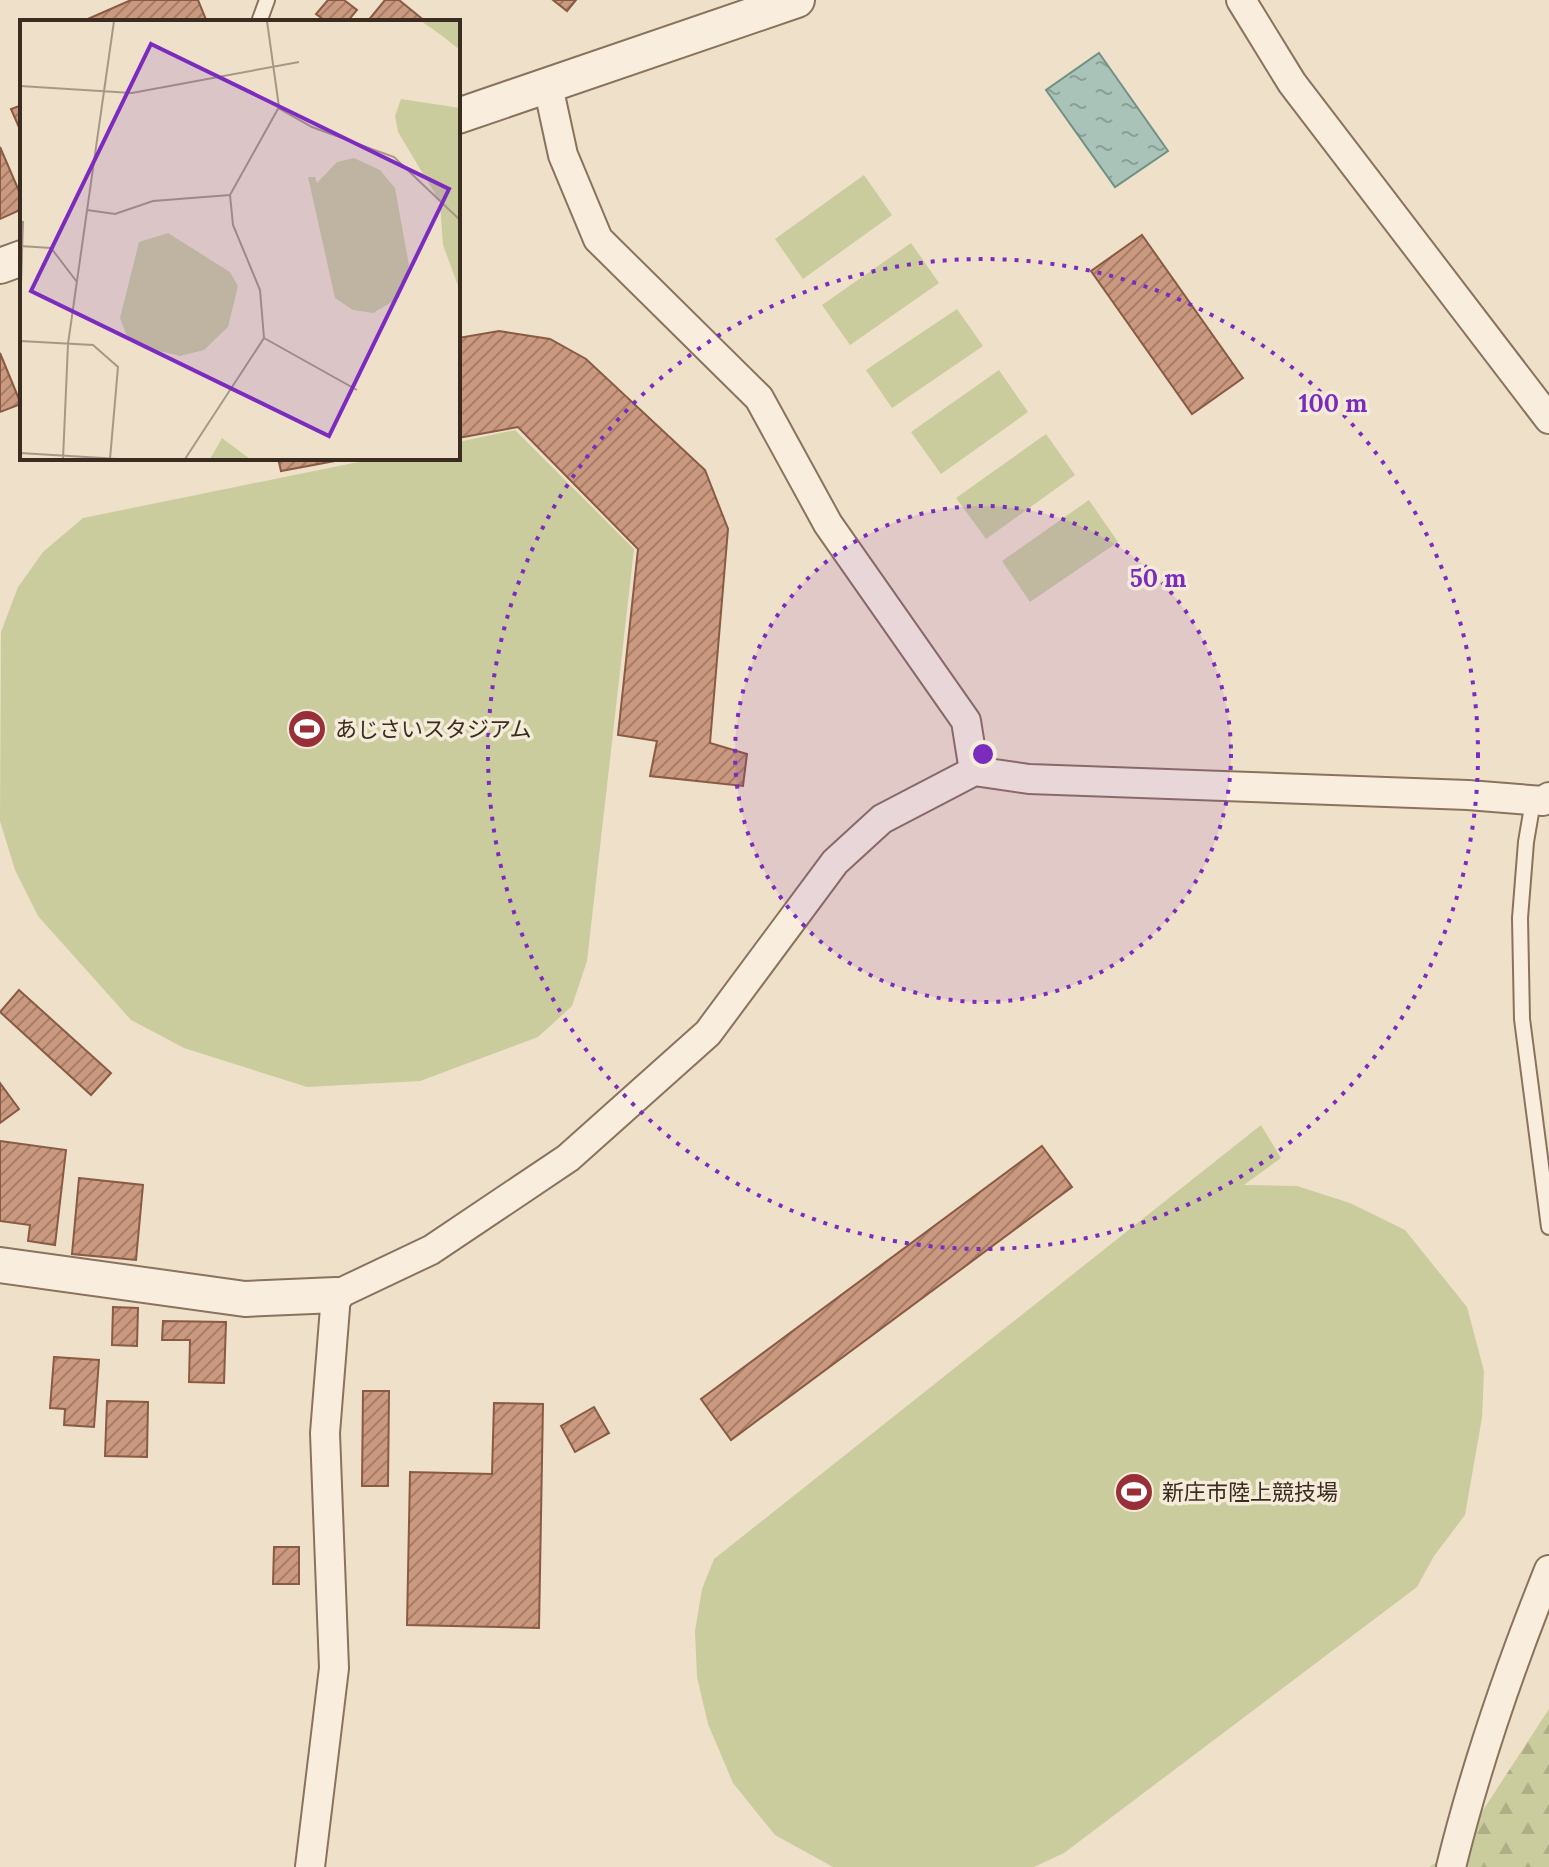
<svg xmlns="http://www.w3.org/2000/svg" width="1549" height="1867" viewBox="0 0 1549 1867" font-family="Lora,'Noto Sans JP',serif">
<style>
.forest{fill:url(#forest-firs)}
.pitch{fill:#cbcc9d}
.water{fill:url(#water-ripples);stroke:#709186;stroke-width:2}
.building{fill:url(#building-hatch);stroke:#895a44;stroke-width:2}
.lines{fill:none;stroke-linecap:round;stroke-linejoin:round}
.service-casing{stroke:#8a725e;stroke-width:18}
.minor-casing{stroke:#8a725e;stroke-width:32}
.tertiary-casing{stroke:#8a725e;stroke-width:38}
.service{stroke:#f9eedd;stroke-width:14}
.minor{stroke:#f9eedd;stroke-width:28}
.tertiary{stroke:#f9eedd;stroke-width:34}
.ring{fill:none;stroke:#7b2cbf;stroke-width:4;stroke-dasharray:4 8}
.labels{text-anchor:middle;stroke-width:7;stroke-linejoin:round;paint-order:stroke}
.poi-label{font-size:22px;fill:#3b2c21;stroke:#f5ebd9;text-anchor:start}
.inset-road{fill:none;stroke:#a69886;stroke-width:2}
.view{fill:#7b2cbf;fill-opacity:0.15;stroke:#7b2cbf;stroke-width:4}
.inset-edge{fill:none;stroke:#3b2c21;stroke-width:4}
.centre{fill:#7b2cbf;stroke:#f5ebd9;stroke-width:4}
.ring-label{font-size:24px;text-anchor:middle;font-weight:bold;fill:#7b2cbf;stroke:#f5ebd9;stroke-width:7;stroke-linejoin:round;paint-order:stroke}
</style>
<defs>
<pattern id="forest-firs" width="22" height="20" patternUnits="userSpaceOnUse" patternTransform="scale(2)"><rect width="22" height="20" fill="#cbcc9d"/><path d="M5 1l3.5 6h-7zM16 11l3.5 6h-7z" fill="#afaf87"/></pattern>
<pattern id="water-ripples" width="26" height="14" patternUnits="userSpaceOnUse" patternTransform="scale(2)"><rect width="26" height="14" fill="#aac3b9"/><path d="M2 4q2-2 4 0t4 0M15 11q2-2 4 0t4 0" fill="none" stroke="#8c9f96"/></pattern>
<pattern id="building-hatch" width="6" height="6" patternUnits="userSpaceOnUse" patternTransform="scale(2)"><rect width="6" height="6" fill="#cb9980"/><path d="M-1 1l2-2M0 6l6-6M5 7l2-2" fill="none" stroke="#a67d68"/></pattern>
</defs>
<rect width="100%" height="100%" fill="#eee0c9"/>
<path class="forest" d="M1549,1709V1867H1429L1457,1850Z"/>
<g class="pitch">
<path d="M864,175L892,215L803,279L775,239Z"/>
<path d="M911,243L939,283L850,345L822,305Z"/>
<path d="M957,309L983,346L892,408L866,370Z"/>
<path d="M999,370L1028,412L941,474L911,432Z"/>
<path d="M515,430L634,549L587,961L572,1006L538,1037L420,1081L307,1087L184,1048L131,1020L38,916L15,870L0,821L1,632L18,587L43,552L83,518L378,458H458V442Z"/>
<path d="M1046,434L1075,475L986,539L956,498Z"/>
<path d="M1089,500L1118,542L1030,602L1002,561Z"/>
<path d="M1261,1125L1281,1158L1244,1185L1297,1186L1350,1203L1405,1230L1467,1307L1484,1371L1482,1418L1473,1469L1465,1515L1434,1556L1417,1587L1064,1853L1034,1867H833L775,1835L733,1783L708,1724L697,1677L695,1631L702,1589L714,1559Z"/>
</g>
<path class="water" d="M1099,53L1168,151L1115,187L1046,90Z"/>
<g class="building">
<path d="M131,0H198L207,22H81Z"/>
<path d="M328,0H344L357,10L347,22H327L316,14Z"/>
<path d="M385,0H399L426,22H367Z"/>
<path d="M553,0H576L567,11Z"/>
<path d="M22,105V134L11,109Z"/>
<path d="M0,147L22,198V209L0,219Z"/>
<path d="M1142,235L1243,378L1192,414L1091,271Z"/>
<path d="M499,331L550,339L586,359L705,470L728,529L710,743L747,754L743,786L650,776L657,741L618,735L638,549L518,427L458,438V338Z"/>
<path d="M0,353L21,404L0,412Z"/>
<path d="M278,458H351L281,471Z"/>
<path d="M19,990L111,1073L91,1095L0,1012Z"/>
<path d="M0,1083L19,1109L0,1123Z"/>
<path d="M0,1141L66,1150L55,1245L28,1241L30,1225L0,1221Z"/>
<path d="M1042,1146L1072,1187L731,1440L701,1399Z"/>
<path d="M79,1178L143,1185L136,1260L72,1254Z"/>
<path d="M113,1307L138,1308L137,1346L112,1345Z"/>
<path d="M163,1321L226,1322L224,1383L189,1382L190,1340H162Z"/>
<path d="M54,1357L99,1360L94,1427L64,1425L65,1409L50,1408Z"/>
<path d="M363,1391H389L388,1486H362Z"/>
<path d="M107,1401L148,1402L147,1457L105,1456Z"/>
<path d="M494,1403L543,1404L539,1628L407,1625L410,1472L492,1474Z"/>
<path d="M594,1407L609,1433L575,1452L561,1426Z"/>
<path d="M274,1547H299V1584H273Z"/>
</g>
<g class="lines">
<g class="service-casing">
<g id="service">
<path d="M259,22L267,0"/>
<path d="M1533,801L1526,842L1520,918L1522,1019L1549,1227"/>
</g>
</g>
<g class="minor-casing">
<g id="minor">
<path d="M1241,0L1292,83L1549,419"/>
<path d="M548,86L563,155L598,239L759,398L828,524L966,721L974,771"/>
<path d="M310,1867L334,1668L325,1433L336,1295L431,1250L568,1158L708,1033L835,862L882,819L974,771L1029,779L1468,795L1543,801L1549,797"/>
<path d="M1451,1867C1476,1765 1510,1667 1549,1570"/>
</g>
</g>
<g class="tertiary-casing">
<g id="tertiary">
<path d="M458,116L797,0"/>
<path d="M0,266L22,258"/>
<path d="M0,1265L245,1299L336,1295"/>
</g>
</g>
<use href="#service" class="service"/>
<use href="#minor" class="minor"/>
<use href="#tertiary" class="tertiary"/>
</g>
<circle cx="983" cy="754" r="248" fill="#7b2cbf" fill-opacity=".12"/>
<g class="ring">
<circle cx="983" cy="754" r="248"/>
<circle cx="983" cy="754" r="495"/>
</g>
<defs>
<g id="stadium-disc" transform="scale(2)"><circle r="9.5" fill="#982f39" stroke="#f5ebd9"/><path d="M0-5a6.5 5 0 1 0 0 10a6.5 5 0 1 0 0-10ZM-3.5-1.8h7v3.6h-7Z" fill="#fff"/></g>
</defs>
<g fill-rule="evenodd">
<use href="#stadium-disc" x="307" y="729"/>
<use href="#stadium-disc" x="1134" y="1492"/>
</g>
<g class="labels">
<g class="poi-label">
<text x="335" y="737">あじさいスタジアム</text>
<text x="1162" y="1500">新庄市陸上競技場</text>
</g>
</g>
<g transform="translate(20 20)">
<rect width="440" height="440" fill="#eee0c9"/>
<path d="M401,1H440V30L421,15ZM381,79L440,88V271L423,225L420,182L378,112L375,96ZM202,418L230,439H190Z" fill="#cbcc9d"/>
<path d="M334,138L360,150L375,168L389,245L379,278L353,293L333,290L315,278L288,157H295L297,163L317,142ZM148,213L210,252L218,266L208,307L184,330L160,336L119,326L106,314L100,298L119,222Z" fill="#cbcc9d"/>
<path class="inset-road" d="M0,66L112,73L279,42M258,88L292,107L374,137L440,200M67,190L95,194L133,181L210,175M0,226L31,228L57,262M0,297L3,201M244,318L337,370M0,321L73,325L98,347L90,439M0,433L99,439M43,439L48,324L94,1M165,439L244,318L240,270L213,205L210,175L259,87L247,1"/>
<path class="view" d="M131,24L429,169L309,416L11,271Z"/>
<rect width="440" height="440" class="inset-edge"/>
</g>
<circle cx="983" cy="754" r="12" class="centre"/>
<g class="ring-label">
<text x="1333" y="412">100 m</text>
<text x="1158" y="587">50 m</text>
</g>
</svg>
